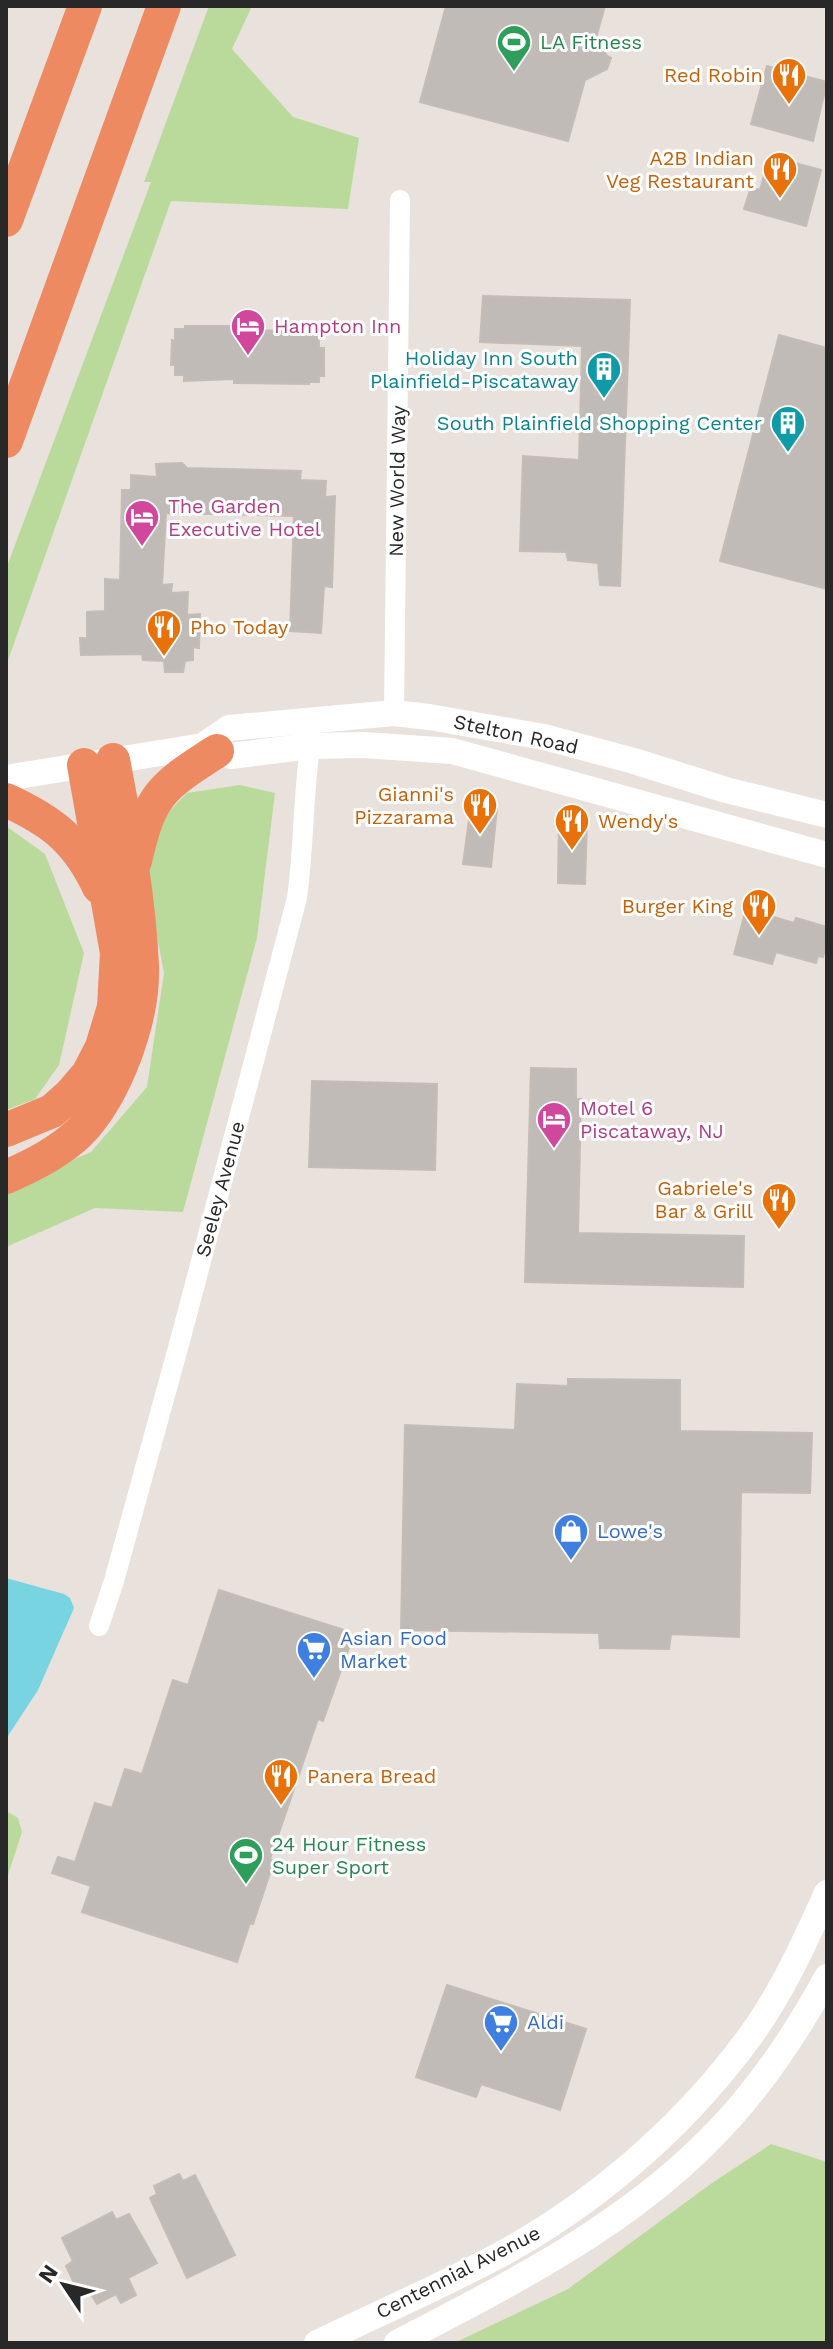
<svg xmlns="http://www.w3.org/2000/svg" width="833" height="2349" viewBox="0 0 833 2349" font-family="'Work Sans',sans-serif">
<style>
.green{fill:#bada9c}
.water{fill:#78d4e1}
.building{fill:#c1bbb7;stroke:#c4bcb5;stroke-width:2}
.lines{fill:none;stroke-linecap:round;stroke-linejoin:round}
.street{stroke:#fff;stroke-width:20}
.secondary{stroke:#fff;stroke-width:26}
.highway{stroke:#ed8a62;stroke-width:34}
.labels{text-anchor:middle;stroke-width:6;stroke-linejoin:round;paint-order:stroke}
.leisure-label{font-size:20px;fill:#27864d;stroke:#fff;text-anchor:start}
.food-label{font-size:20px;fill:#c56008;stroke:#fff;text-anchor:end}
.hotel-label{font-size:20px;fill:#b23c85;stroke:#fff;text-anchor:start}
.culture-label{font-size:20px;fill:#0d838f;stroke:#fff;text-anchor:end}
.street-label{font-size:20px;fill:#282828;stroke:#fff}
.shop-label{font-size:20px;fill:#366cbe;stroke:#fff;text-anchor:start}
</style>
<rect width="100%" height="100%" fill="#e9e1db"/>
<g class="green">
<path d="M209,6H252L232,49L293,117L359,138L348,209L171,201L6,666V569L151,182H144Z"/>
<path d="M240,785L275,793L257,938L183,1212L95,1208L6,1247V1189L91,1152L147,1087L164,973L146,879L158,823L187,793Z"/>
<path d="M6,826L45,854L84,953L59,1065L35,1099L6,1110Z"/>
<path d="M8,1812L18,1818L22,1832L6,1881V1813Z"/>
<path d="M771,2144L827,2162V2343H454L568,2289L712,2183Z"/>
</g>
<path class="water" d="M6,1578L64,1594L70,1598L74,1608L38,1690L6,1739Z"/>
<g class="building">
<path d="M446,6H605L596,38L607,56L611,58L607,69L585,80L568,141L420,102Z"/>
<path d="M767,66L827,82L813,141L751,124Z"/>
<path d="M769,156L821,170L806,226L744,209L751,187L760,190Z"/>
<path d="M483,296L630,300L620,586L600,585L598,563L568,560L566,552L520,551L523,456L579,460L582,346L480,342Z"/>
<path d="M185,326H251V330L319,332V348H324V376H319V382H309V384L234,383V379L184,381V375H175V365H171L172,340L175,341V329H185Z"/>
<path d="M779,335L827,348V589L720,561Z"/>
<path d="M182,463L187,468L301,471L300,480L326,481L325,497L335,496L332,587L324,586L321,633L290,631L294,516L166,513L162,585L172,584L171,593L188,592L187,615L200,614L199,648L193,647V660L185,661L183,672H165L164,661L143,660L142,654L81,655L80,638H87V612L105,611V579L120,580L122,490H131V475L157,477L156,464Z"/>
<path d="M471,805L497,808L491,867L463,864Z"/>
<path d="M559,821H587L585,884L558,883Z"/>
<path d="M746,909L794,923L796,918L827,927V942L823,957L818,956L816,963L776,952L772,964L734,954Z"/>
<path d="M531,1068L576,1069V1099H581L578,1233L744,1236L743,1287L525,1282Z"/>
<path d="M312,1081L437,1084L435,1170L309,1167Z"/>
<path d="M568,1379L680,1380V1431L812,1433L810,1493L741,1492L739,1637L671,1634L669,1649L600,1648L599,1633L401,1630L405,1425L515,1430L517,1384L568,1386Z"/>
<path d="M219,1590L347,1631L343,1643L350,1645L323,1721L318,1719L270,1859L274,1861L253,1924L250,1923L237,1962L82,1912L91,1886L52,1873L58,1857L75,1862L95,1803L112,1808L125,1769L142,1774L173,1680L188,1685Z"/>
<path d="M447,1985L586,2029L560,2110L481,2084L476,2097L416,2077Z"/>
<path d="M179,2174L183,2181L195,2175L235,2255L187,2278L150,2198L157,2194L154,2186Z"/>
<path d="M112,2212L116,2220L129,2214L157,2263L128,2278L136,2295L121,2303L116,2294L97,2304L84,2283L76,2287L66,2266L73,2261L62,2238Z"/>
</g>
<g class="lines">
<g class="street">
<path d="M394,713L400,200"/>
<path d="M99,1626L114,1581L181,1337L297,898C304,847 303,797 310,746"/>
</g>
<g class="secondary">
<path d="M203,746L231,756L310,746L364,745L452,751L827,855"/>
<path d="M6,778L203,746L229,728L394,713L429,717L544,737L634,761L726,790L827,815"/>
<path d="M317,2343C381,2312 452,2282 514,2247C608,2193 693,2117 756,2028C785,1986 806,1939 827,1893"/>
<path d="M397,2343C506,2286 621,2229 709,2140C756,2093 795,2036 827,1977"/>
</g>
<g class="highway">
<path d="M6,220L85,6"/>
<path d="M6,441L164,6"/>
<path d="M6,800C52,821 77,840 99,887"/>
<path d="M135,861C150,794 161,787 217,751"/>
<path d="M6,1130L52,1111L70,1095L88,1074L102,1047L114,1007L117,953L84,765"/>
<path d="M6,1177C32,1166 58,1153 79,1133C116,1095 144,1018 142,966C139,897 126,828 113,760"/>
</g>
</g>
<defs>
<g id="stadium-pin" transform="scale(1.8)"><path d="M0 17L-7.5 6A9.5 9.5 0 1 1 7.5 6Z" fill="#2e9e5b" stroke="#fff"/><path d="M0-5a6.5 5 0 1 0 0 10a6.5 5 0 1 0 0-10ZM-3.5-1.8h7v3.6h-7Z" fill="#fff"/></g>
<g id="restaurant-pin" transform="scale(1.8)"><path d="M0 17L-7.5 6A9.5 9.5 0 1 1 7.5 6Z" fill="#e8710a" stroke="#fff"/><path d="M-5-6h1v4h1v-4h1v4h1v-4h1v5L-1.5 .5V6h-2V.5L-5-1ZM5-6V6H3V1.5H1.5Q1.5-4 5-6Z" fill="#fff"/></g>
<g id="hotel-pin" transform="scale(1.8)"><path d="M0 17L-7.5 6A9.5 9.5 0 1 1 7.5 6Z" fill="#d1479c" stroke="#fff"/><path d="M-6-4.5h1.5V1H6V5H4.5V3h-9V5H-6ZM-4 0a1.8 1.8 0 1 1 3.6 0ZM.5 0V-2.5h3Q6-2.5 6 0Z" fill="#fff"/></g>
<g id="building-pin" transform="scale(1.8)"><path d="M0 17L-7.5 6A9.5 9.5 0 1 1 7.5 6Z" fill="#0f9aa8" stroke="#fff"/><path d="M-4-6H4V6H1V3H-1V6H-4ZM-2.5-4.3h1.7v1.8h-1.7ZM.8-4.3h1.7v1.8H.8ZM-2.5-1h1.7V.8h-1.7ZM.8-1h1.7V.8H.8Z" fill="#fff"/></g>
<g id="shop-pin" transform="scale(1.8)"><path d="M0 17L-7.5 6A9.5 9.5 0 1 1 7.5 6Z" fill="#3f7fe0" stroke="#fff"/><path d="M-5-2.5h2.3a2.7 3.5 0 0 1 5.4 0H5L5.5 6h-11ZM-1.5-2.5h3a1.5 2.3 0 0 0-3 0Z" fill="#fff"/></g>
<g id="supermarket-pin" transform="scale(1.8)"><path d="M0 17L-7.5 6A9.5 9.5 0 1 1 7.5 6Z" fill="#3f7fe0" stroke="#fff"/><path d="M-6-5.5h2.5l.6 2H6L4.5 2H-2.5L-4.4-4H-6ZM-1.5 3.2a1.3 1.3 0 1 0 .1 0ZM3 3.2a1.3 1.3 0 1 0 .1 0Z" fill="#fff"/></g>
</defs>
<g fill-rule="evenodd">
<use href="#stadium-pin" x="514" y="42"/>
<use href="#restaurant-pin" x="789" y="75"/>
<use href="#restaurant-pin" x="780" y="169"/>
<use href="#hotel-pin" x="248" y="326"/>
<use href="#building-pin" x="604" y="369"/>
<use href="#building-pin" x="788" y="423"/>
<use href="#hotel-pin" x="142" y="517"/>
<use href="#restaurant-pin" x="164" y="627"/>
<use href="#restaurant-pin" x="480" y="805"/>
<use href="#restaurant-pin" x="572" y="821"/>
<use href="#restaurant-pin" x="759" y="906"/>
<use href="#hotel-pin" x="554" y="1119"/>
<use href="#restaurant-pin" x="779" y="1200"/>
<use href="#shop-pin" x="571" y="1531"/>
<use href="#supermarket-pin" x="314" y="1649"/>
<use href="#restaurant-pin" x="281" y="1776"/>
<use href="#stadium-pin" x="246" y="1855"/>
<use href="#supermarket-pin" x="501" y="2022"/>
</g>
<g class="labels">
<g class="leisure-label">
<text x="540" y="49">LA Fitness</text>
<text x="272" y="1851">24 Hour Fitness<tspan x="272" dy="23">Super Sport</tspan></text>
</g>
<g class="food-label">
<text x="763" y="82">Red Robin</text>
<text x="754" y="165">A2B Indian<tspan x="754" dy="23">Veg Restaurant</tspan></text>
<text x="190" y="634" text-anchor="start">Pho Today</text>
<text x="454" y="801">Gianni's<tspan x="454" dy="23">Pizzarama</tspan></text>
<text x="598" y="828" text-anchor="start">Wendy's</text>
<text x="733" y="913">Burger King</text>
<text x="753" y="1195">Gabriele's<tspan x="753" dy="23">Bar &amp; Grill</tspan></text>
<text x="307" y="1783" text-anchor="start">Panera Bread</text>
</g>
<g class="hotel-label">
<text x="274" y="333">Hampton Inn</text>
<text x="168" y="513">The Garden<tspan x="168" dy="23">Executive Hotel</tspan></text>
<text x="580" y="1115">Motel 6<tspan x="580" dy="23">Piscataway, NJ</tspan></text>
</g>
<g class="culture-label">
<text x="578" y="365">Holiday Inn South<tspan x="578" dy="23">Plainfield-Piscataway</tspan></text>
<text x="762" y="430">South Plainfield Shopping Center</text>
</g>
<g class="street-label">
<text transform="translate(397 481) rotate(-89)" y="7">New World Way</text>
<text transform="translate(516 734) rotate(12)" y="7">Stelton Road</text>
<text transform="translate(220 1189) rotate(-75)" y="7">Seeley Avenue</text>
<text transform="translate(458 2272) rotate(-27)" y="7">Centennial Avenue</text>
</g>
<g class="shop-label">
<text x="597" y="1538">Lowe's</text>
<text x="340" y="1645">Asian Food<tspan x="340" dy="23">Market</tspan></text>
<text x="527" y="2029">Aldi</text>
</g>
</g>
<rect width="833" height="2349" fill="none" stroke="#282828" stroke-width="16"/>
<g transform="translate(64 2285) rotate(305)" stroke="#ffffff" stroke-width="6" paint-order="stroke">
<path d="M0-6L14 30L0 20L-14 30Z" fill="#282828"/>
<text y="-12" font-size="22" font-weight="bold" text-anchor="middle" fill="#282828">N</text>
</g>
</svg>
